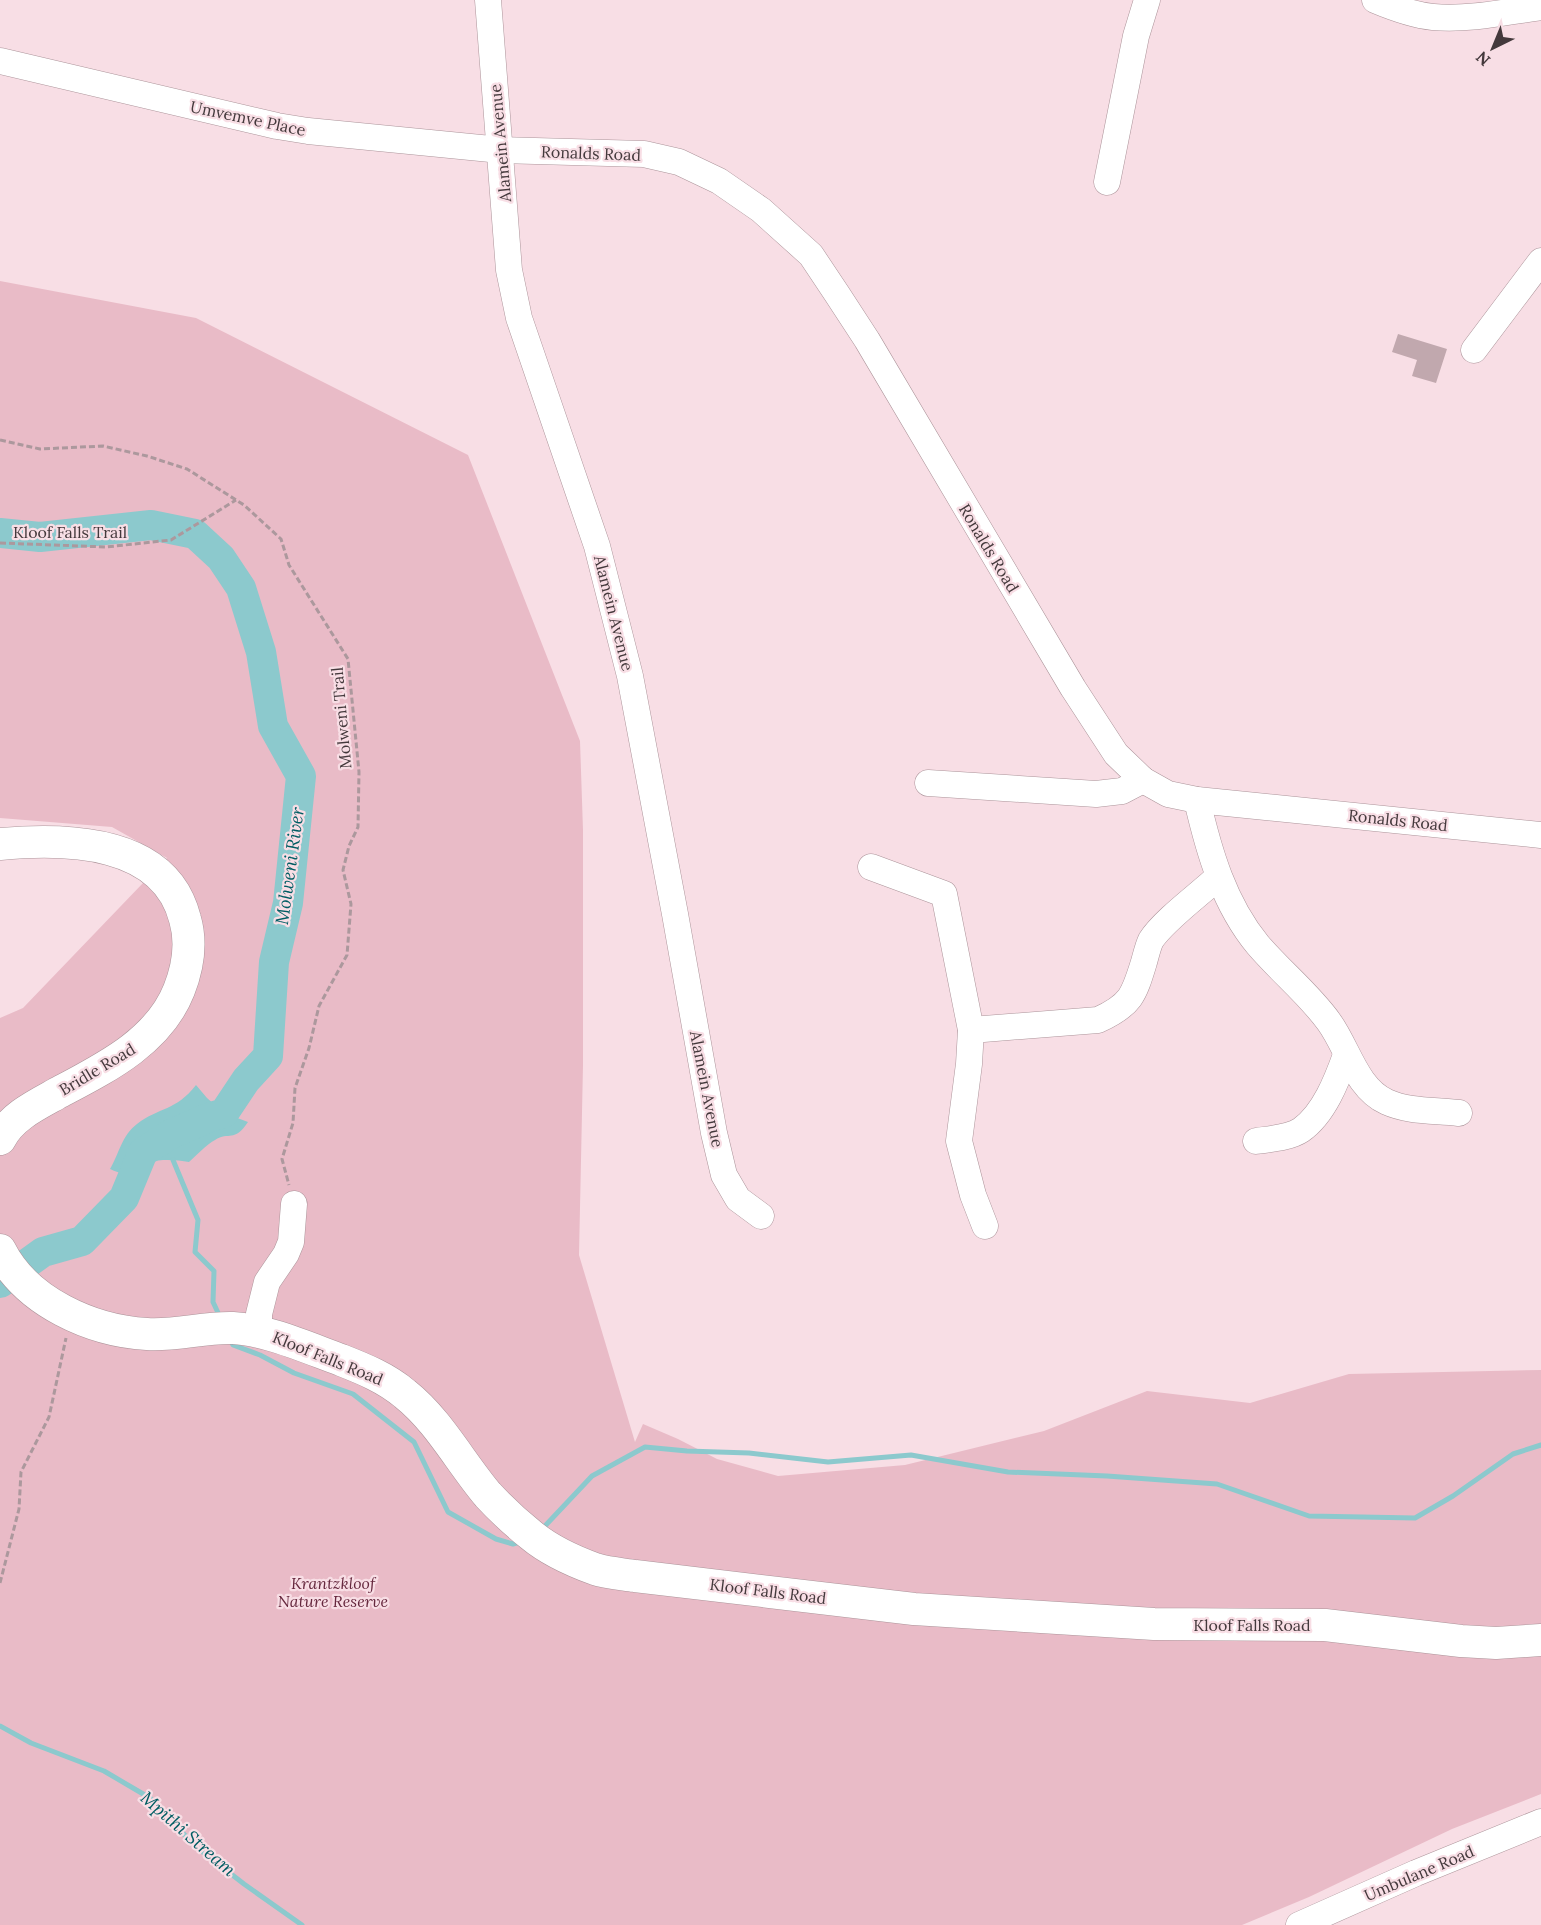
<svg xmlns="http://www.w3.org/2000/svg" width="1541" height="1925" viewBox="0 0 1541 1925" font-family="Lora,serif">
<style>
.green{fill:#e9bbc7}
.water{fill:#8cc9cd}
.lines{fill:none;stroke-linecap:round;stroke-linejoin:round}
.stream{stroke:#8cc9cd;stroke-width:5}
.river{stroke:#8cc9cd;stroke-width:30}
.building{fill:#c1a8ae}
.minor-casing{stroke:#ac949a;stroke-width:27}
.major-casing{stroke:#ac949a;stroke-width:33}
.path{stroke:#ac989d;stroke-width:3;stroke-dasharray:6 3;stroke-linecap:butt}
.minor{stroke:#fff;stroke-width:26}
.major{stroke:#fff;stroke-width:32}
.labels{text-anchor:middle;stroke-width:4.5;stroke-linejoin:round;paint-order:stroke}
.street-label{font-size:16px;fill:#44393c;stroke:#f8dee5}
.park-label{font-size:16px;font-style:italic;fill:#66283e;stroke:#f8dee5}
.water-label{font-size:18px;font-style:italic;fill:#015d63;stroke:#f8dee5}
</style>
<rect width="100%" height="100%" fill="#f8dee5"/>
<path class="green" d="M0,281L196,318L468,455L580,741L583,830V1065L579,1255L635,1442L643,1424L678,1439L717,1459L778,1476L905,1465L1044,1431L1147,1391L1250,1403L1349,1374L1541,1370V1794L1452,1829L1309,1897L1242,1925H0V1018L23,1008L167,858L112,827L0,818Z"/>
<path class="water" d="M196,1085L207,1098L224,1113L248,1122C234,1143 229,1131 215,1140C206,1145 197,1155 189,1162C177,1160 162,1159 150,1162C133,1168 129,1179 110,1169C119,1154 122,1135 137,1124C159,1107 176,1111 196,1085Z"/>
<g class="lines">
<g class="stream">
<path d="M173,1160L198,1220L195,1252L214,1271L213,1302L220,1317"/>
<path d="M230,1339L233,1345L260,1355L294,1373L353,1394L414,1442L448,1512L496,1539L513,1544L523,1541"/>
<path d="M544,1527L592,1476L645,1447L687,1451L749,1453L828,1462L911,1455L1008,1472L1107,1476L1217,1484L1309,1516L1415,1518L1453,1496L1513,1454L1541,1445"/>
<path d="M0,1726L31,1743L104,1771L150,1798L195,1846L244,1884L302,1925"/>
</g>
<path class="river" d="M0,533L40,537L151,525L195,534L221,558L241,588L261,652L273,726L301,776L288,903L274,962L268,1056L246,1080L224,1113L208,1118L171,1134L143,1152L124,1198L82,1241L43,1252L0,1283"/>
</g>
<path class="building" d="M1398,334L1447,349L1436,383L1412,376L1417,360L1392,352Z"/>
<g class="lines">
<g class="minor-casing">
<g id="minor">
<path d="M488,0L509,270L519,318L597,546L630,676L675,914L714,1133L724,1175L738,1199L761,1216"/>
<path d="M1375,0C1394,8 1413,15 1433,17C1469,20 1506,12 1541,7"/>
<path d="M0,61L277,126L308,131L501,150L644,154L679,162L719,181L761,210L811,255L837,294L867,340L1073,688L1116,754L1143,780L1168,794L1197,800L1541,835"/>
<path d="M1107,182L1136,36L1147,0"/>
<path d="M1474,350L1541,261"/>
<path d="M928,783L1096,794L1122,791L1143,780"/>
<path d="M1197,800C1209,852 1224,904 1258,945C1281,972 1309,994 1329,1022C1348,1048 1356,1088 1387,1102C1409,1112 1436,1110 1459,1113"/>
<path d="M871,867L944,894L971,1030L969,1064L959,1141L973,1195L985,1226"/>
<path d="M971,1030L1098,1020C1131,1005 1134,995 1144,962C1146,955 1148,946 1151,940C1164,920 1200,894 1218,877"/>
<path d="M1256,1141C1270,1139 1289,1138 1301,1130C1324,1114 1337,1080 1346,1055"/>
<path d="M259,1332V1314L267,1282L286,1254L291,1242L294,1204"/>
<path d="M1299,1925L1416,1873L1541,1822"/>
</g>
</g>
<g class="major-casing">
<g id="major">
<path d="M0,844C66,838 165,839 185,919C192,943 188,967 179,990C158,1043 103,1069 56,1094C36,1105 11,1117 0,1139"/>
<path d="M0,1250C26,1302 92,1331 147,1334C176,1336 204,1327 233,1328C268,1330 308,1348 341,1360C364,1369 386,1378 405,1394C439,1421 460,1462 488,1495C501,1509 516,1523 531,1535C549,1550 573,1561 595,1569C607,1573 622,1574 635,1576L914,1609L1154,1624L1325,1625L1461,1641L1496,1643L1541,1640"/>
</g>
</g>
<g class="path">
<path d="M0,440L40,449L103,446L147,456L187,469L244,505L281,539L289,565L348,659L359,772L358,827L349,846L343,870L351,904L347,955L319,1006L309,1048L295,1088L293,1123L282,1159L289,1185"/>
<path d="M0,543L106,547L171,540L236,500"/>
<path d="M0,1583L19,1509L21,1472L49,1417L66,1338"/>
</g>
<use href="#minor" class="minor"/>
<use href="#major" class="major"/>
</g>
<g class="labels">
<g class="street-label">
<text transform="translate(248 118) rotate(12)" y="6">Umvemve Place</text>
<text transform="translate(500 143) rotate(-95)" y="6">Alamein Avenue</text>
<text transform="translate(591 153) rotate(2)" y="6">Ronalds Road</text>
<text x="70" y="538">Kloof Falls Trail</text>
<text transform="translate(989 548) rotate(59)" y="6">Ronalds Road</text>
<text transform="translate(614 613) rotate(76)" y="6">Alamein Avenue</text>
<text transform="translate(341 718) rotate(-95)" y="6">Molweni Trail</text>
<text transform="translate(1398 820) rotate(6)" y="6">Ronalds Road</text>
<text transform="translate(97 1069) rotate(-31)" y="6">Bridle Road</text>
<text transform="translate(707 1089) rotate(79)" y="6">Alamein Avenue</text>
<text transform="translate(328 1358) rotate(22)" y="6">Kloof Falls Road</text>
<text transform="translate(768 1591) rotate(7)" y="6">Kloof Falls Road</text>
<text x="1252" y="1631">Kloof Falls Road</text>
<text transform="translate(1419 1873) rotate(-23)" y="6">Umbulane Road</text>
</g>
<g class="park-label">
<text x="333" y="1589">Krantzkloof<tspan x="333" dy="18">Nature Reserve</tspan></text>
</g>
<g class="water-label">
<text transform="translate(290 866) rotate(-82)" y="6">Molweni River</text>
<text transform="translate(188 1834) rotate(41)" y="6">Mpithi Stream</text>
</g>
</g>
<g transform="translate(1493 48) rotate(223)" stroke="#f8dee5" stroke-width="4.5" paint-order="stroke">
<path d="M0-4.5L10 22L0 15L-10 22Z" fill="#44393c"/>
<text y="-9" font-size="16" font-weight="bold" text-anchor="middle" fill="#44393c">N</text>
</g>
</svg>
